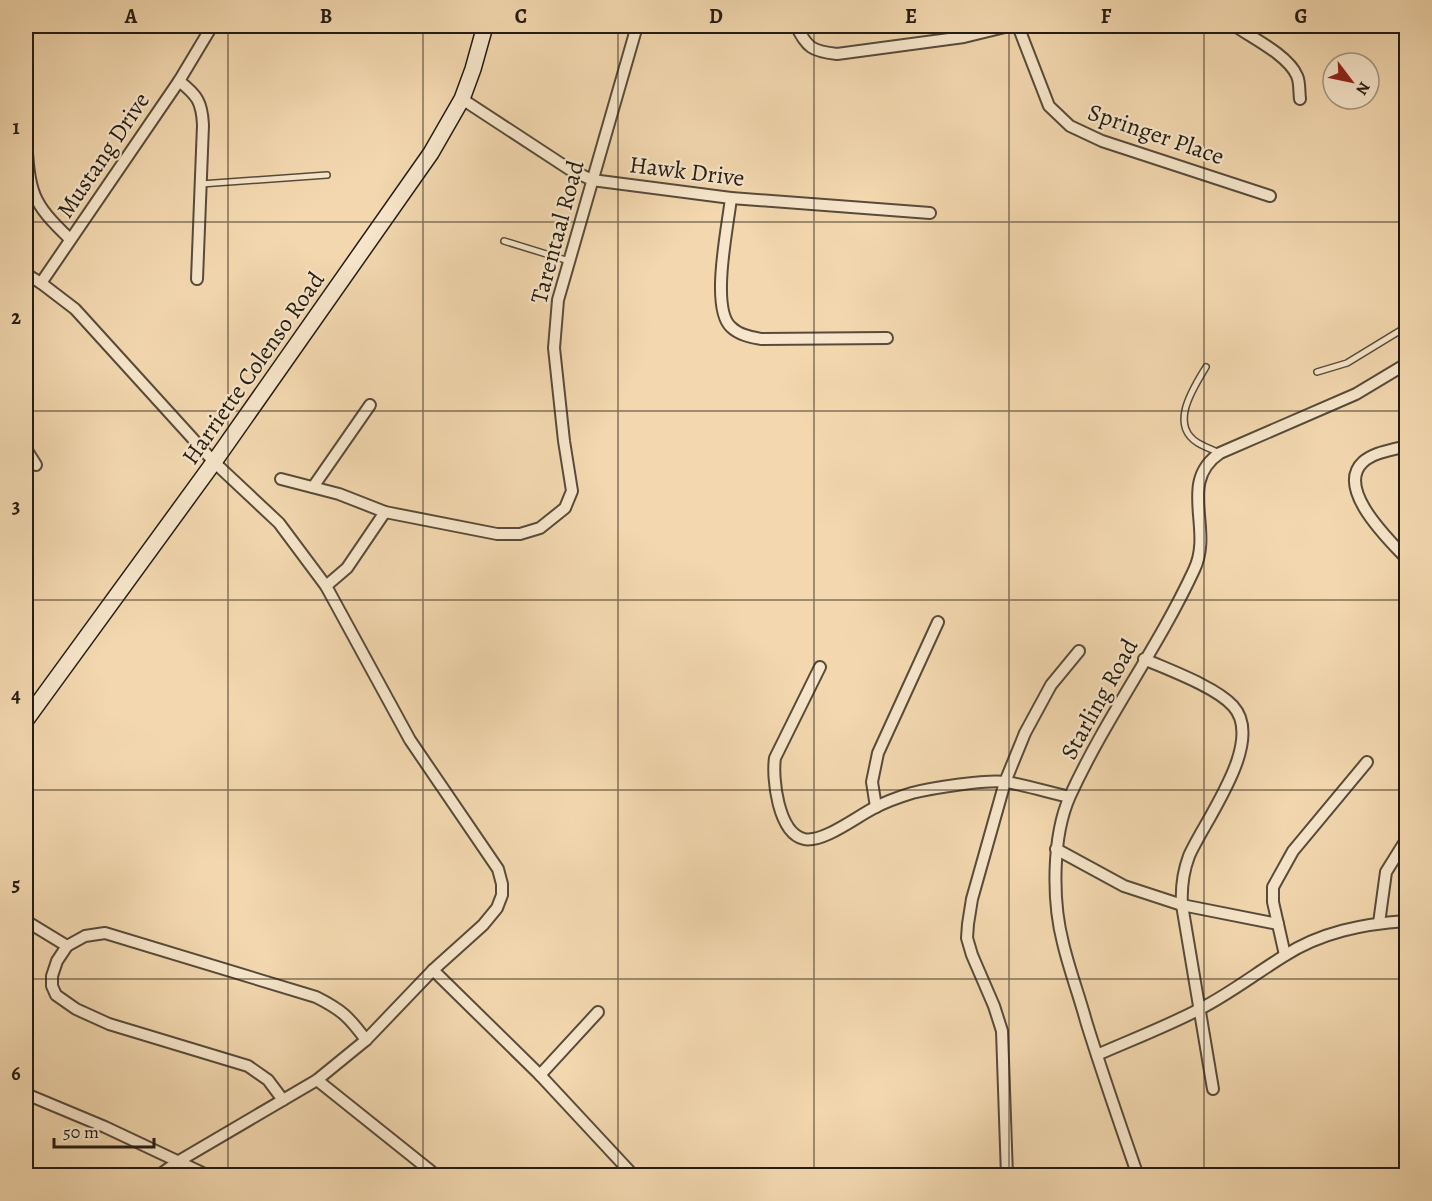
<svg xmlns="http://www.w3.org/2000/svg" width="1432" height="1201" viewBox="0 0 1432 1201" font-family="Alegreya,serif">
<style>
.lines{fill:none;stroke-linecap:round;stroke-linejoin:round}
.lane-casing{stroke:#584b3a;stroke-width:8}
.street-casing{stroke:#584b3a;stroke-width:14}
.secondary-casing{stroke:#241c13;stroke-width:18}
.lane{stroke:#f7e6cb;stroke-width:5}
.street{stroke:#f7e6cb;stroke-width:10}
.secondary{stroke:#f7e6cb;stroke-width:15}
.grid{fill:none;stroke:#241c13;stroke-width:1.5;stroke-opacity:0.55}
.labels{text-anchor:middle;stroke-width:4.5;stroke-linejoin:round;paint-order:stroke}
.street-label{font-size:24px;fill:#241c13;stroke:#f7e6cb}
.neatline{fill:none;stroke:#241c13;stroke-width:2}
.grid-label{font-size:20px;text-anchor:middle;font-weight:bold;fill:#241c13}
</style>
<rect width="100%" height="100%" fill="#f3d8af"/>
<filter id="stains"><feTurbulence type="fractalNoise" baseFrequency=".00333" numOctaves="4"/><feColorMatrix values="0 0 0 0 .2 0 0 0 0 .09 0 0 0 0 .02 0 0 0 .5 -.17"/></filter>
<radialGradient id="worn" r=".72"><stop offset=".6" stop-color="#630" stop-opacity="0"/><stop offset="1" stop-color="#630" stop-opacity=".3"/></radialGradient>
<g class="lines">
<g class="lane-casing">
<g id="lane">
<path d="M201,184L327,175"/>
<path d="M504,241L569,261"/>
<path d="M1206,367C1194,387 1168,425 1198,443C1205,447 1213,450 1220,453"/>
<path d="M1317,372L1347,363L1406,327"/>
</g>
</g>
<g class="street-casing">
<g id="street">
<path d="M796,26C808,48 811,51 837,54L964,37L1009,26"/>
<path d="M1018,26L1049,106L1070,126L1102,141L1270,196"/>
<path d="M1235,26C1253,38 1289,56 1297,76C1300,82 1299,92 1300,99"/>
<path d="M1405,26L1406,29"/>
<path d="M179,81C197,95 202,102 203,125L197,279"/>
<path d="M462,99L569,169L592,180L731,198L930,213"/>
<path d="M26,141C30,193 31,202 70,239"/>
<path d="M731,198C728,226 710,308 731,327C739,335 751,337 761,339L887,338"/>
<path d="M26,274L41,283L75,309L214,462L279,523L326,586L410,740L498,869L502,884V895L497,908L483,925L433,970L366,1040L317,1080L179,1161L158,1176"/>
<path d="M41,283L179,81L212,26"/>
<path d="M1406,446C1393,450 1374,452 1363,462C1335,488 1388,539 1406,558"/>
<path d="M26,449L36,465"/>
<path d="M281,479L339,494L385,512"/>
<path d="M313,487L370,405"/>
<path d="M326,586L347,568L385,512L497,534H520L540,528L565,508L572,491L564,441L554,348L558,300L637,26"/>
<path d="M1144,659C1169,670 1216,687 1233,706C1266,742 1204,821 1189,856C1183,872 1181,888 1182,905L1213,1089"/>
<path d="M820,667L775,758C772,778 778,833 804,839C823,843 856,817 874,808C885,802 899,797 912,793C932,788 987,779 1007,782C1028,786 1048,792 1069,797"/>
<path d="M876,807L872,782L878,753L938,622"/>
<path d="M1056,849L1124,886L1182,905L1278,924"/>
<path d="M26,921L67,946"/>
<path d="M1379,923L1386,872L1406,840"/>
<path d="M1285,955L1273,902V887L1293,851L1367,762"/>
<path d="M433,970L540,1075L634,1176"/>
<path d="M1097,1055C1131,1040 1165,1027 1198,1010C1228,995 1255,974 1284,956C1321,932 1363,924 1406,921"/>
<path d="M540,1075L598,1012"/>
<path d="M317,1080L437,1176"/>
<path d="M26,1094L105,1127L209,1176"/>
<path d="M283,1100L268,1080L248,1066L109,1024L76,1009L56,995L52,986V976L57,961L67,946L85,936L105,933L316,997C342,1010 349,1017 366,1040"/>
<path d="M1007,1176L1002,1031L994,1006L972,955L967,938L968,924L972,899L1005,782L1025,733L1051,685L1079,651"/>
<path d="M1138,1176C1120,1124 1102,1073 1086,1021C1079,995 1069,969 1063,943C1052,901 1052,836 1070,796C1106,717 1158,648 1194,570C1214,529 1177,482 1220,453L1356,394L1406,364"/>
</g>
</g>
<g class="secondary-casing">
<path id="secondary" d="M26,720L214,462L431,153L462,99L473,69L485,26"/>
</g>
<use href="#lane" class="lane"/>
<use href="#street" class="street"/>
<use href="#secondary" class="secondary"/>
</g>
<path class="grid" d="M228,26V1176M423,26V1176M618,26V1176M814,26V1176M1009,26V1176M1204,26V1176M26,222H1406M26,411H1406M26,600H1406M26,790H1406M26,979H1406"/>
<g class="labels">
<g class="street-label">
<text transform="translate(1156 134) rotate(19)" y="8">Springer Place</text>
<text transform="translate(103 155) rotate(-56)" y="8">Mustang Drive</text>
<text transform="translate(687 171) rotate(7)" y="8">Hawk Drive</text>
<text transform="translate(557 232) rotate(-75)" y="8">Tarentaal Road</text>
<text transform="translate(253 368) rotate(-55)" y="8">Harriette Colenso Road</text>
<text transform="translate(1099 699) rotate(-61)" y="8">Starling Road</text>
</g>
</g>
<rect width="1432" height="1201" fill="none" stroke="#f3d8af" stroke-width="66"/>
<g transform="translate(1351 81) rotate(122)"><circle r="28" fill="#f7e6cb" stroke="#a39581" stroke-width="1.5"/>
<path d="M0-4.5L10 22L0 15L-10 22Z" fill="#8f2418"/>
<text y="-9" font-size="16" font-weight="bold" text-anchor="middle" fill="#241c13">N</text>
</g>
<path d="M54 1138v9h100v-9" fill="none" stroke="#241c13" stroke-width="3"/>
<text x="63" y="1138" font-size="18" fill="#241c13" stroke="#f7e6cb" stroke-width="4.5" paint-order="stroke">50 m</text>
<rect x="33" y="33" width="1366" height="1135" class="neatline"/>
<g class="grid-label">
<text x="131" y="23">A</text>
<text x="326" y="23">B</text>
<text x="521" y="23">C</text>
<text x="716" y="23">D</text>
<text x="911" y="23">E</text>
<text x="1106" y="23">F</text>
<text x="1301" y="23">G</text>
<text x="16" y="134">1</text>
<text x="16" y="324">2</text>
<text x="16" y="513">3</text>
<text x="16" y="702">4</text>
<text x="16" y="891">5</text>
<text x="16" y="1080">6</text>
</g>
<rect width="100%" height="100%" filter="url(#stains)"/>
<rect width="100%" height="100%" fill="url(#worn)"/>
</svg>
